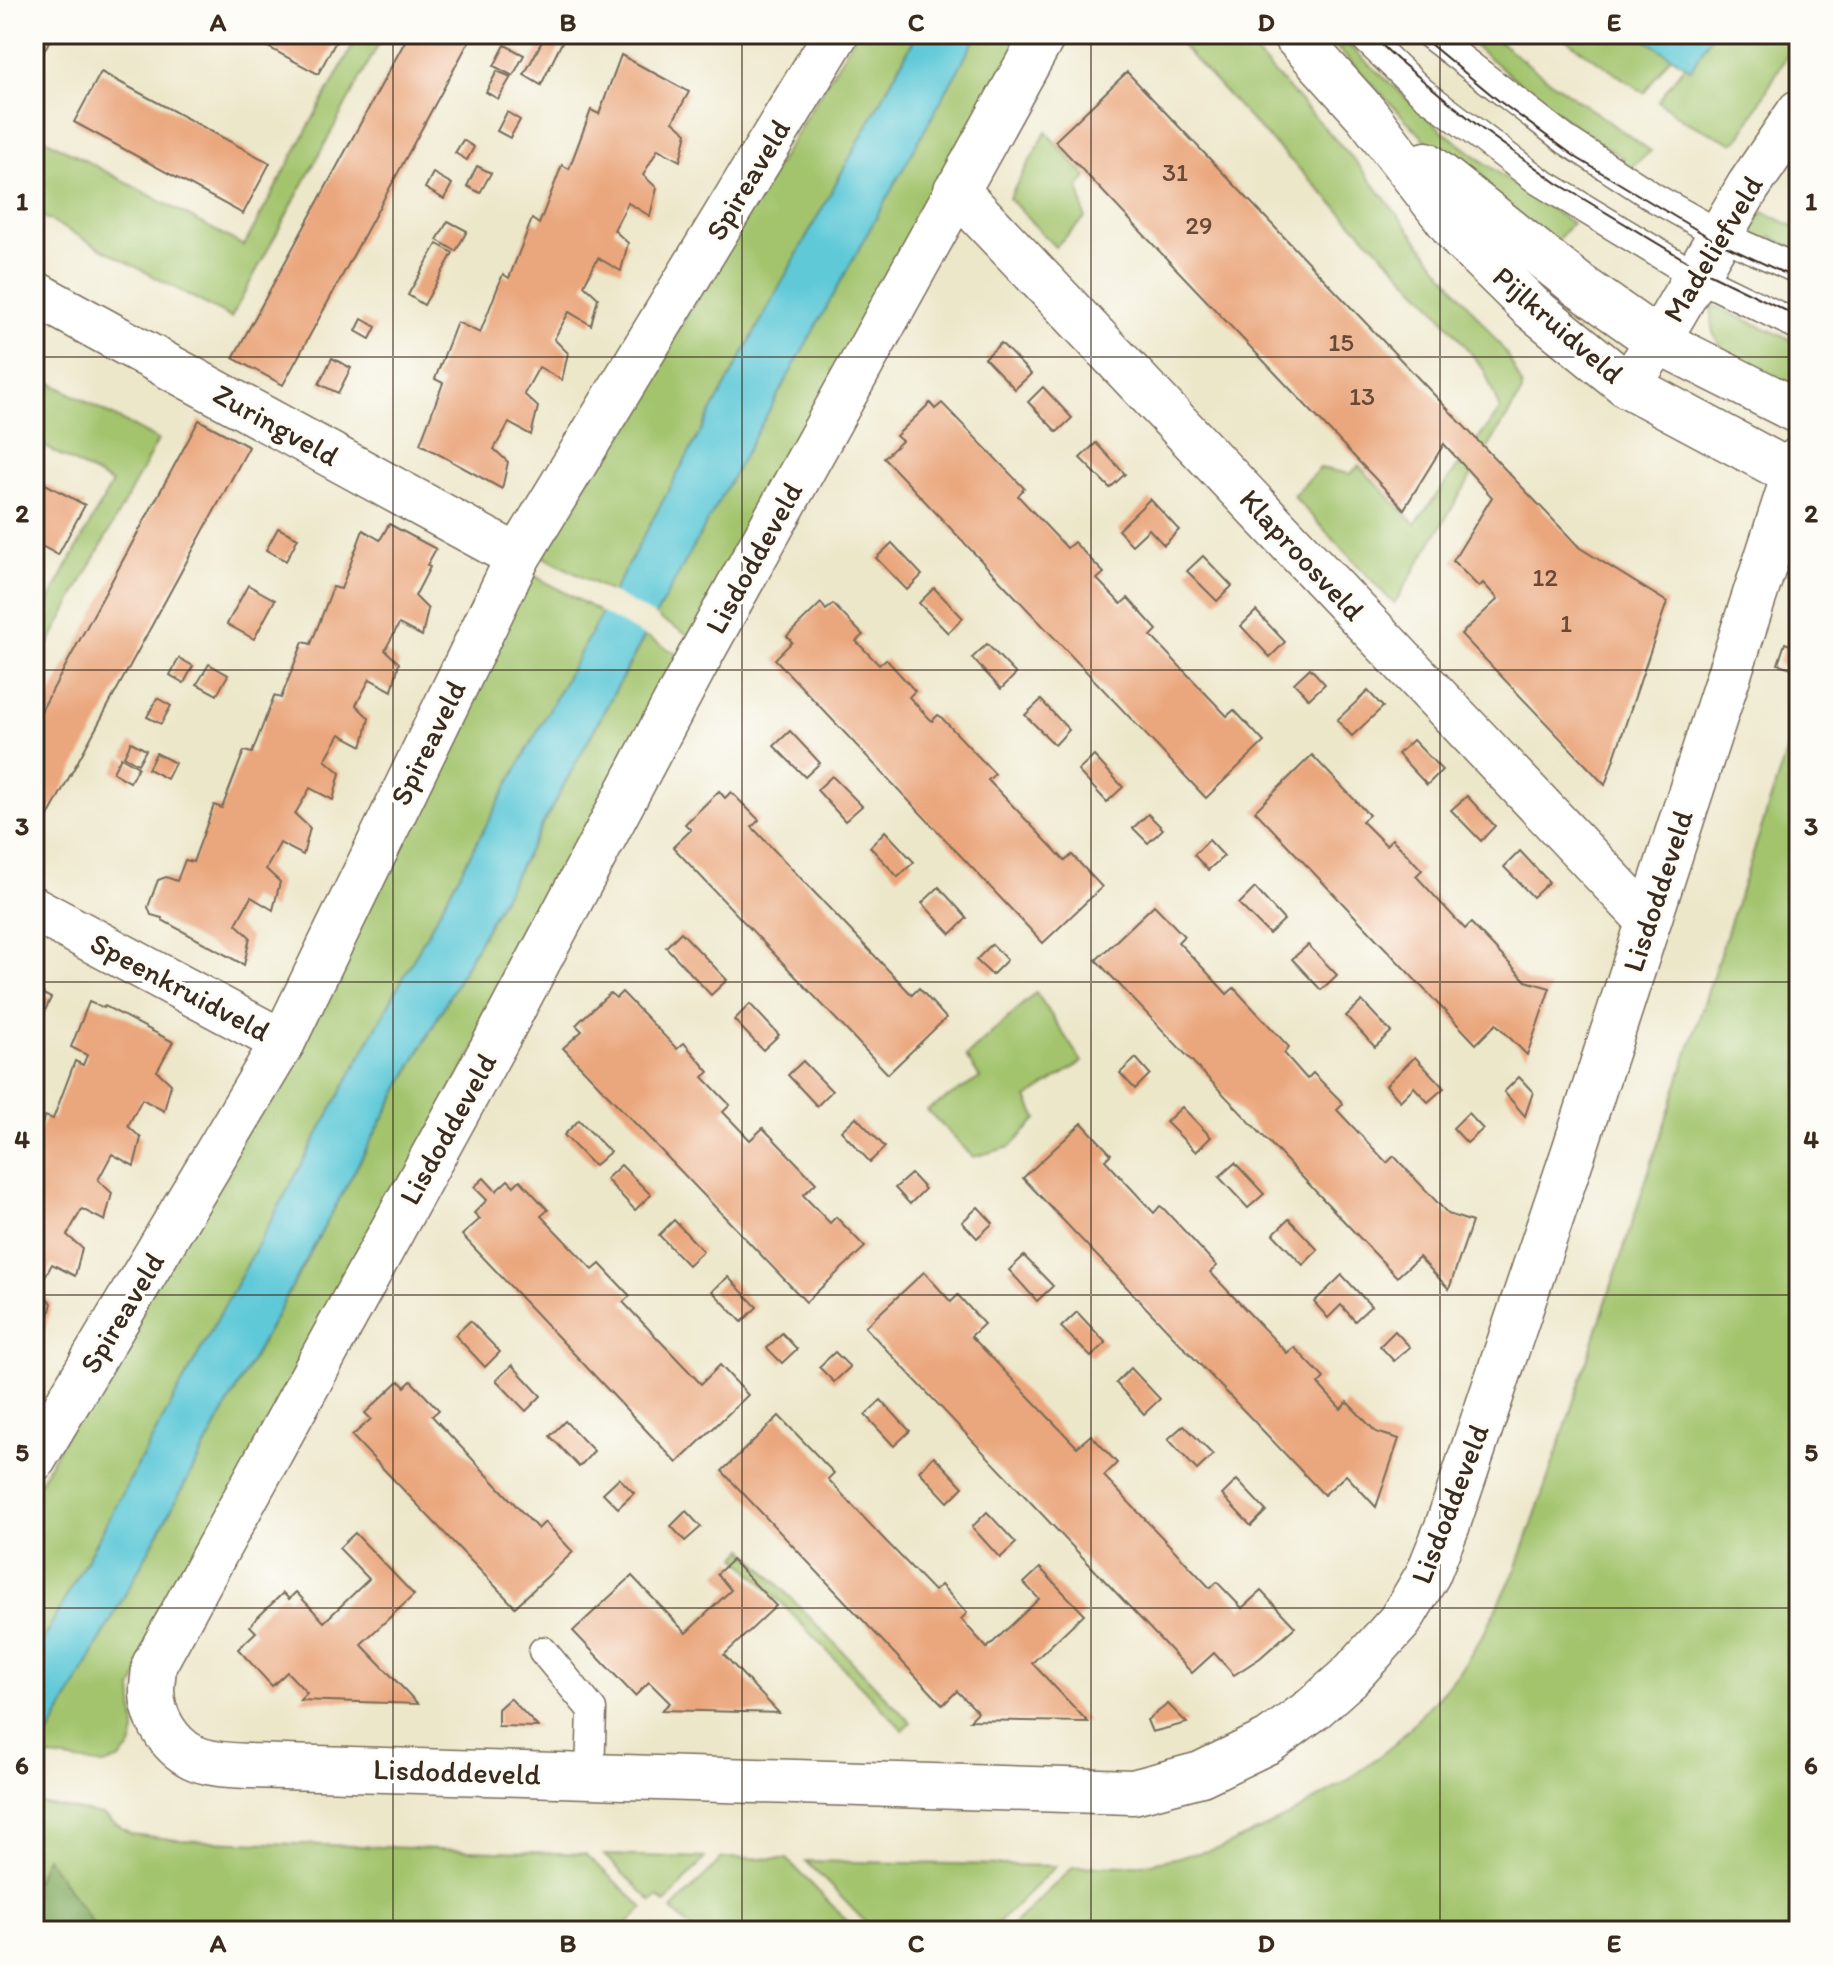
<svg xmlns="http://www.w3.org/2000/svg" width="1833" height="1965" viewBox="0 0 1833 1965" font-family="Itim,sans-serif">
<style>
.green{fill:#a3c46d;stroke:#6f7746;stroke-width:2}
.forest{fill:#82aa60;stroke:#5e6a3f;stroke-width:2}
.water{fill:#5ec9d8;stroke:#4c7a7b;stroke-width:2}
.pier{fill:#ede7ca}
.building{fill:#eaa67c}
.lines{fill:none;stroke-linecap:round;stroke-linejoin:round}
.lane-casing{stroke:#796c5a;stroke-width:31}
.street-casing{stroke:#796c5a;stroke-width:47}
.lane{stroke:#fff;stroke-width:28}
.street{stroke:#fff;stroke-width:44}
.tram{stroke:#3b2a1e;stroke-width:2}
.grid{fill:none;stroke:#3b2a1e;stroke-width:2;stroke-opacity:0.55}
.labels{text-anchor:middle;stroke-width:7;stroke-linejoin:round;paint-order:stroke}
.number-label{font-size:26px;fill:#674936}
.street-label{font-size:30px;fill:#3b2a1e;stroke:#fdfcf7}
.neatline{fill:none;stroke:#3b2a1e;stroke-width:3}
.grid-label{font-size:26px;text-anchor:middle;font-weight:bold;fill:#3b2a1e}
</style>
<rect width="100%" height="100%" fill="#fdfcf7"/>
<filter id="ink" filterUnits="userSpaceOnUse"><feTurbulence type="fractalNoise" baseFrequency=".0125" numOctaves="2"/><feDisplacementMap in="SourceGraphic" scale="16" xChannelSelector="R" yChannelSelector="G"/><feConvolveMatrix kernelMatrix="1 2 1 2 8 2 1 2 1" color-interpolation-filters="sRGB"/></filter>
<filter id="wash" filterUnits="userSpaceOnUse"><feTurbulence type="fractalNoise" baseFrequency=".006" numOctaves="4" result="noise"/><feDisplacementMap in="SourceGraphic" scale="32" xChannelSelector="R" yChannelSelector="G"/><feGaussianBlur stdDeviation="1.8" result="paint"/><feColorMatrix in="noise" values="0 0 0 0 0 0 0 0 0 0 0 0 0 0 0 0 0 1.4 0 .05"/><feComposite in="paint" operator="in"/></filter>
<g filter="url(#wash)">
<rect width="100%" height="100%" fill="#ede7ca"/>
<g class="green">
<path d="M359,34H384L231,318L34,212V143L38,135L244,246Z"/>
<path d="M856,34H917L613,593L542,556Z"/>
<path d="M977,34H1025L694,638L655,616Z"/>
<path d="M1171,34H1238L1356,162L1507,354L1521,383L1522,392L1394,604L1293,496L1320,468L1350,474L1359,466L1415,524L1500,410L1484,370L1430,302L1245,114Z"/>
<path d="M1460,34H1489L1546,78L1651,151L1626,172L1618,167L1624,159L1553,110Z"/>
<path d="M1558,34H1637L1671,56L1644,93Z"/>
<path d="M1712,34H1799L1739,139L1732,143L1686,122L1658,101L1685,65L1691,69Z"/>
<path d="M1347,44L1445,133L1513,184L1572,223L1551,248L1437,152L1337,48Z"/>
<path d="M1046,132L1087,178L1079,186L1085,218L1055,247L1009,198Z"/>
<path d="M1763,212L1799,229V250L1771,237L1763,248L1746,238Z"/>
<path d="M1712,305L1799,343V396C1773,382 1728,365 1715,337C1710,327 1711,316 1712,305Z"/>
<path d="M34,374L158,440L34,671V628L112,483L34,441Z"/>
<path d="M531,574L602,613L34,1656V1493Z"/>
<path d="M645,636L684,658L132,1688L135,1732L131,1747L120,1759L104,1765L38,1755Z"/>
<path d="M1799,713V1931H1007L1073,1867L1142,1865L1221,1848L1287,1817L1347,1781L1396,1743L1460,1672L1486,1630L1517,1567L1558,1449Z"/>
<path d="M1036,992L1082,1062L1027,1098L1037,1119L1010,1147L973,1157L927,1110L980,1078L966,1057Z"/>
<path d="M744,1549L911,1723L903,1730L737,1557Z"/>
<path d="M34,1802L102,1815L131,1834L178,1840L585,1854L644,1908L620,1931H34Z"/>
<path d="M604,1855L705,1858L665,1903L658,1897L652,1902Z"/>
<path d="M722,1858L787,1859L857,1931H694L672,1910Z"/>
<path d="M806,1861L1056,1866L990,1931H874Z"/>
</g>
<path class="forest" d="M46,1857L98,1931H34V1884Z"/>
<g class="water">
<path d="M917,34H978L664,600L34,1762V1656Z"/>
<path d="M1637,34H1712L1691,69Z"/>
</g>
<path class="pier" d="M609,591L659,618L648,638L598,611Z"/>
<g id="blocks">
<g class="building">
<path d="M34,34H53L34,70Z"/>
<path d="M244,34H340L318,74Z"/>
<path d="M409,34H473L283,385L233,358Z"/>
<path d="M546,34H566L541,85L524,75Z"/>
<path d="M505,45L524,55L513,76L494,66Z"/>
<path d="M621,55L689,92L673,121L687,133L680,161L658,149L643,175L657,188L650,216L628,203L614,230L628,243L621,271L598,258L584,285L598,298L591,325L569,312L554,339L568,353L562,380L539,367L524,394L538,407L531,435L509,423L494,449L508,462L502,489L420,444L443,383L435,379L457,322L480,333L503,274L509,278L532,219L539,224L562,165L569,169L591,110L599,114Z"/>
<path d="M497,71L511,77L498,99L486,92Z"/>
<path d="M101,72L270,163L243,214L74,122Z"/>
<path d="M1127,72L1580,548L1667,602L1605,785L1461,634L1498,599L1483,583L1479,587L1453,561L1492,497L1444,444L1404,509L1055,141Z"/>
<path d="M507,112L520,120L510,138L497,131Z"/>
<path d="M463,140L474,147L467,160L455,153Z"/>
<path d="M477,166L491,173L480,193L467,186Z"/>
<path d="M433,173L452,184L444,199L425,188Z"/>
<path d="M448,221L467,231L456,251L437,240Z"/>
<path d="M437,244L453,253L424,305L408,295Z"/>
<path d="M362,319L376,327L370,339L356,331Z"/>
<path d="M1001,343L1031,374L1015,389L985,358Z"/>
<path d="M332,358L351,368L338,393L319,384Z"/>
<path d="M1043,387L1072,418L1057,432L1028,402Z"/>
<path d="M930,403L935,409L942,403L1024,488L1018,496L1067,548L1074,542L1104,573L1097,579L1121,604L1128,598L1157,630L1151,636L1227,716L1234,710L1264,742L1206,798L884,458L902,441L896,436Z"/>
<path d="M199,420L249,447L34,842V724Z"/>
<path d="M1096,443L1125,474L1110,488L1080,458Z"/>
<path d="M34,478L85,505L58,555L34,542Z"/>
<path d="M1150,499L1179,530L1164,545L1149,529L1132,545L1118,530Z"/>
<path d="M389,524L436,549L427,565L430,567L415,596L428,609L422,636L399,624L385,650L399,663L392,691L370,679L356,705L369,718L363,744L362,746L340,734L325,760L340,773L333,800L310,788L295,814L310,828L303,855L280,843L266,869L280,882L273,910L251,897L236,924L250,937L244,965L162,920V918L151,915L148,907L158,880L166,877L177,881L185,860L193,862L214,805L222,808L244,751L252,753L274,696L281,698L303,642L311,644L333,587L341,589L363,530L380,540Z"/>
<path d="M278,528L298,538L286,561L266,550Z"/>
<path d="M892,543L922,575L907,590L876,558Z"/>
<path d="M1203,556L1232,586L1217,601L1187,571Z"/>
<path d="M248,585L275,600L254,639L227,624Z"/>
<path d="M934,588L963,618L948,633L919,603Z"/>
<path d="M821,603L826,610L833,604L863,635L856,641L879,665L886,659L915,691L909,697L932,721L938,715L940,716L995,774L988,780L1014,807L1065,861L1072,855L1102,887L1043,943L775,659L792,642L787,636Z"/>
<path d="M1256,611L1285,642L1270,657L1241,626Z"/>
<path d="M1785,643L1798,648L1792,668L1778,664Z"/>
<path d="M987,644L1016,674L1001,689L972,658Z"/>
<path d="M179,658L193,666L184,683L170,675Z"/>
<path d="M209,664L228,675L217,695L197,684Z"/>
<path d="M1310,668L1325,684L1309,699L1294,683Z"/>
<path d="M1368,691L1383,707L1352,736L1337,720Z"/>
<path d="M157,698L171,706L161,724L147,717Z"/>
<path d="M1041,700L1069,730L1055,745L1025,715Z"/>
<path d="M790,731L820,763L805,777L774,746Z"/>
<path d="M1413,740L1442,770L1427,785L1398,754Z"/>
<path d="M131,742L146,750L138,764L124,756Z"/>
<path d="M156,753L175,763L167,779L148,769Z"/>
<path d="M1312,755L1367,813L1369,815L1362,821L1386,845L1392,839L1421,869L1422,870L1416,876L1465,929L1471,923L1526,981L1550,988L1527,1055L1496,1024L1476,1044L1255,811Z"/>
<path d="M1094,756L1123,787L1107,802L1078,771Z"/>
<path d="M121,757L138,767L130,782L113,772Z"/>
<path d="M832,776L862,806L845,821L817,790Z"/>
<path d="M719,791L725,798L731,792L759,820L752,827L912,995L919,988L946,1018L888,1074L673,847L691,830L685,824Z"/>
<path d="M1467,796L1495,826L1481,841L1451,810Z"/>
<path d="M1148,814L1163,829L1148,843L1133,828Z"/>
<path d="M885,831L914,862L898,877L870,847Z"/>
<path d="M1209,840L1224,856L1208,870L1194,855Z"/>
<path d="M1520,851L1549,882L1533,897L1504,867Z"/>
<path d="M939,887L967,918L951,934L922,903Z"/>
<path d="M1255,888L1284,920L1269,934L1239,904Z"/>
<path d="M1154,905L1184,936L1178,942L1203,968L1227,994L1234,988L1289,1047L1284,1053L1307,1079L1313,1073L1342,1102L1343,1104L1337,1110L1387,1163L1394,1156L1448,1214L1472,1222L1449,1289L1419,1257L1397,1277L1096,960Z"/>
<path d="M681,932L727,980L711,995L666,947Z"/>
<path d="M992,944L1007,960L992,975L976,960Z"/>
<path d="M1308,945L1337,975L1321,990L1292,959Z"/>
<path d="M34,989L51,998L34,1034Z"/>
<path d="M622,992L677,1049L684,1043L709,1072L703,1077L730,1105L723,1112L750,1140L763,1128L816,1183L803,1195L830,1223L836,1217L865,1247L806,1302L563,1048L582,1031L576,1025L582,1019L610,993L616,998Z"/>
<path d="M1362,1001L1391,1032L1375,1047L1346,1016Z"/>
<path d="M89,1002L104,1008L105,1006L173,1042L157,1071L171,1084L164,1111L142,1099L128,1126L141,1138L134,1166L112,1154L98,1180L112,1193L105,1221L82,1209L67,1235L82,1248L75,1276L52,1264L38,1290L52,1303L45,1330L34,1324V1146L45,1116L53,1119L75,1061L83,1065L87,1055L71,1047Z"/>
<path d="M750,1004L779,1035L763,1050L734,1020Z"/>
<path d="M1415,1057L1444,1088L1428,1102L1414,1087L1400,1101L1386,1085Z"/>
<path d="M1136,1058L1150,1074L1135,1089L1120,1073Z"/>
<path d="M803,1061L832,1091L817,1106L788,1075Z"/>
<path d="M1519,1077L1533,1092L1525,1116L1504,1092Z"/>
<path d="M1182,1107L1211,1137L1196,1152L1166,1122Z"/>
<path d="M1468,1113L1483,1129L1467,1143L1453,1128Z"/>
<path d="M856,1117L885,1147L870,1162L841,1131Z"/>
<path d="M579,1120L610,1152L594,1166L564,1135Z"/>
<path d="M1082,1123L1111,1154L1105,1160L1154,1213L1160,1206L1163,1208L1217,1266L1210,1272L1287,1353L1294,1347L1324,1378L1318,1384L1341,1409L1347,1402L1376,1432L1399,1439L1376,1507L1346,1475L1324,1495L1023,1178Z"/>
<path d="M1235,1163L1264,1194L1248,1208L1219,1177Z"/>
<path d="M621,1165L651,1195L635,1210L606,1179Z"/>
<path d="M911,1174L925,1189L910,1204L895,1188Z"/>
<path d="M484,1178L496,1191L508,1180L514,1186L520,1180L548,1210L541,1216L593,1270L600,1264L630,1296L623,1302L701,1384L720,1365L748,1395L677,1463L462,1235L480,1219L474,1213L487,1200L474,1187Z"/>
<path d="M978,1207L993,1223L977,1238L962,1222Z"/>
<path d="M1289,1219L1318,1250L1303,1265L1273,1234Z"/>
<path d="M674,1220L703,1251L688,1265L659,1235Z"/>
<path d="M1024,1256L1053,1286L1037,1301L1009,1270Z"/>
<path d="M924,1272L951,1302L958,1295L984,1324L971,1336L1077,1447L1091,1435L1117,1463L1104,1476L1210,1588L1217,1582L1242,1608L1261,1591L1295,1627L1260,1658L1234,1675L1214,1653L1192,1673L865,1327Z"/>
<path d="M1342,1275L1371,1306L1355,1321L1341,1305L1328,1318L1314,1302Z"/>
<path d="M728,1277L757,1307L742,1322L712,1291Z"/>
<path d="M1077,1312L1106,1343L1091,1357L1061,1327Z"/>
<path d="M470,1321L500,1352L485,1367L455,1335Z"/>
<path d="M1395,1331L1410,1347L1394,1361L1380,1346Z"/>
<path d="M782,1333L797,1349L782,1363L767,1348Z"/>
<path d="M835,1352L850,1367L834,1382L819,1367Z"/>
<path d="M512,1365L541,1396L526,1411L496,1380Z"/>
<path d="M1131,1368L1160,1399L1144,1414L1116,1383Z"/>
<path d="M399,1381L405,1387L411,1381L439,1410L432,1416L538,1529L545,1522L573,1552L515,1607L352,1436L371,1419L365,1413Z"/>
<path d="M881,1400L910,1431L894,1446L865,1415Z"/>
<path d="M779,1416L834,1473L828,1479L881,1536L934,1591L941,1585L967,1613L961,1619L987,1648L1039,1599L1024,1583L1040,1568L1084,1614L1032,1663L1088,1722L970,1720L978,1712L957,1691L943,1705L722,1471Z"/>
<path d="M565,1421L594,1451L579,1467L550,1436Z"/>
<path d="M1184,1425L1213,1455L1197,1470L1168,1439Z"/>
<path d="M934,1456L963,1487L948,1502L919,1471Z"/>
<path d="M619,1478L634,1493L618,1508L603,1493Z"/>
<path d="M1237,1480L1266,1511L1251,1526L1222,1495Z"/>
<path d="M686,1511L701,1527L685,1541L671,1526Z"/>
<path d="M987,1512L1016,1543L1000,1558L972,1527Z"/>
<path d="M355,1533L414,1595L361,1644L418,1704L300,1700L307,1693L287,1672L272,1686L238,1649L256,1632L250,1626L255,1620L283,1593L289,1599L296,1592L324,1622L369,1579L339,1548Z"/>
<path d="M732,1560L776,1606L724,1655L779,1713L662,1710L670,1703L649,1682L635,1696L573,1631L632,1576L686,1633L731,1590L717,1574Z"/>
<path d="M510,1698L538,1727L498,1726V1709Z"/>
<path d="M1168,1704L1187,1723L1152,1732L1147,1720Z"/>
</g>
</g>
</g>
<g filter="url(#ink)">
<use href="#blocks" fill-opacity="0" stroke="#796c5a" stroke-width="2"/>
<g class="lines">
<g class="lane-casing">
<g id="lane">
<path d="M1361,34L1422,92L1539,181L1696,276L1799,326"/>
<path d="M1429,34L1566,140L1655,198L1721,235L1799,270"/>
<path d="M543,1651L592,1710L590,1776"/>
</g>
</g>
<g class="street-casing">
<g id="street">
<path d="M1044,34L701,654L501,1032L154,1665C154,1673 152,1682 152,1690C152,1717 169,1745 193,1757C210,1765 232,1765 250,1766L1133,1792L1201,1774L1269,1741L1313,1709L1350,1676L1400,1621L1428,1574L1447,1527L1574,1151L1799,459"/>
<path d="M1294,34L1366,114L1463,240L1531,307L1627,385L1799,477"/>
<path d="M1426,164L1577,284L1658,341L1799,412"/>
<path d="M956,190L1648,920"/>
<path d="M34,293L518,557"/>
<path d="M1642,365L1658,341L1748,187L1799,112"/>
<path d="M34,909L283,1042"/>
<path d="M34,1459L283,1042L518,557L836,34"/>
</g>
</g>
<use href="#lane" class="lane"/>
<use href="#street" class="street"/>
<g class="tram">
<path d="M1370,34L1398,60L1482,129L1557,183L1700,269L1799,317"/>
<path d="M1418,34L1499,101L1577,158L1717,242L1799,280"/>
</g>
</g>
</g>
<path class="grid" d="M393,34V1931M742,34V1931M1091,34V1931M1440,34V1931M34,357H1799M34,670H1799M34,982H1799M34,1295H1799M34,1608H1799"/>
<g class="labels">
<g class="number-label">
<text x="1175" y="181">31</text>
<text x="1199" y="234">29</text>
<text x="1341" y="351">15</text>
<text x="1362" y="405">13</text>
<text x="1545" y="586">12</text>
<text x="1566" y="632">1</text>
</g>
<g class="street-label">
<text transform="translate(748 180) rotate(-59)" y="10">Spireaveld</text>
<text transform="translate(1713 249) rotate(-59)" y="10">Madeliefveld</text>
<text transform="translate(1558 325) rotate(41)" y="10">Pijlkruidveld</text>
<text transform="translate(276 425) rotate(29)" y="10">Zuringveld</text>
<text transform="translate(1302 555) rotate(47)" y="10">Klaproosveld</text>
<text transform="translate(754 558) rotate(-61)" y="10">Lisdoddeveld</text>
<text transform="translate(428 743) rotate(-64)" y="10">Spireaveld</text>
<text transform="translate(1658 891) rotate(-72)" y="10">Lisdoddeveld</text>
<text transform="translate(180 987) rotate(28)" y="10">Speenkruidveld</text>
<text transform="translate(448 1129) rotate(-61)" y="10">Lisdoddeveld</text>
<text transform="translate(122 1313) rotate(-59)" y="10">Spireaveld</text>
<text transform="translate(1450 1504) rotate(-69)" y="10">Lisdoddeveld</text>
<text transform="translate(457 1772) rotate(2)" y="10">Lisdoddeveld</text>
</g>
</g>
<rect width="1833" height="1965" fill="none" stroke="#fdfcf7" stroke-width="88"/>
<rect x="44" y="44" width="1745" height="1877" class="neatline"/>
<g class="grid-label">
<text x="218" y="31">A</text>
<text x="568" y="31">B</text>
<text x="916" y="31">C</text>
<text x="1266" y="31">D</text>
<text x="1614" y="31">E</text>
<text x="22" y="210">1</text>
<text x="1811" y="210">1</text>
<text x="22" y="522">2</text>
<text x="1811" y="522">2</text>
<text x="22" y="835">3</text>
<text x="1811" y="835">3</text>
<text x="22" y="1148">4</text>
<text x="1811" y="1148">4</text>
<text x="22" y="1461">5</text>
<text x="1811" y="1461">5</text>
<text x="22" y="1774">6</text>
<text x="1811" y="1774">6</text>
<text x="218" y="1952">A</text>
<text x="568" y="1952">B</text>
<text x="916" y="1952">C</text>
<text x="1266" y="1952">D</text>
<text x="1614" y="1952">E</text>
</g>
</svg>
